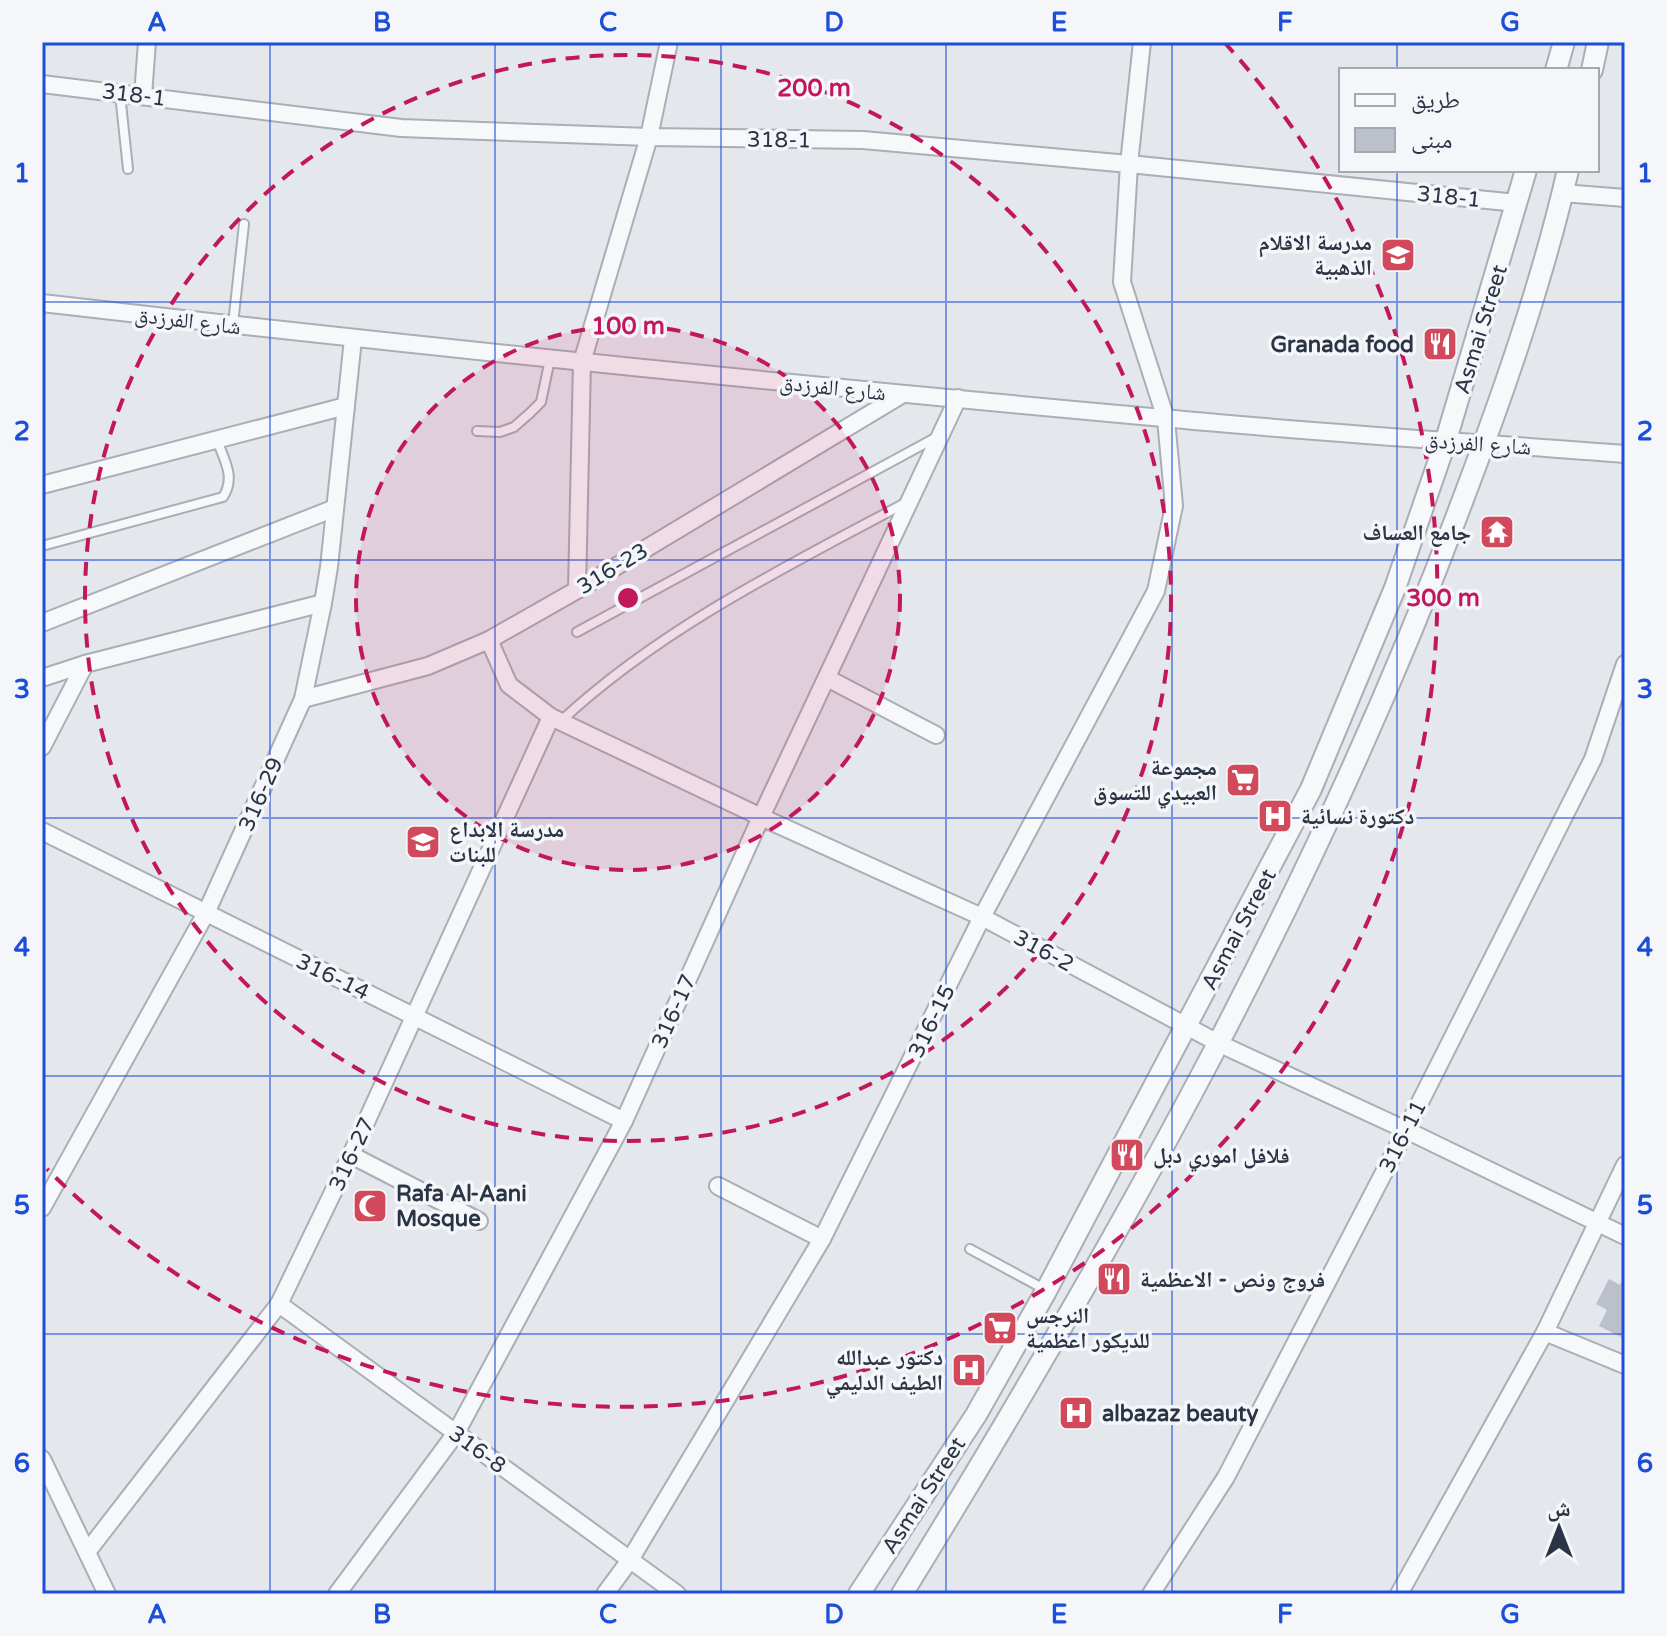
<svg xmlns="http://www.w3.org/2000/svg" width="1667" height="1636" viewBox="0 0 1667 1636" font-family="'Varela Round','Noto Naskh Arabic',sans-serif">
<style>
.building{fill:#bbc0ca}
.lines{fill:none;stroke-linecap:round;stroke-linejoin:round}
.service-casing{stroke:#a9aeb7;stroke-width:12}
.minor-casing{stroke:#a9aeb7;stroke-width:20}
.tertiary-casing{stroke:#a9aeb7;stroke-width:24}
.service{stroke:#f7f8fa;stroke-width:8}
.minor{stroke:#f7f8fa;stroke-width:16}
.tertiary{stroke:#f7f8fa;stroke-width:20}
.grid{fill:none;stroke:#1d4ed8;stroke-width:2;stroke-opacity:0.55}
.ring{fill:none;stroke:#c2185b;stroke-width:4;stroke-dasharray:14 10}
.labels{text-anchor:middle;stroke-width:7;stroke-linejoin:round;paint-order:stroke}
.street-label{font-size:22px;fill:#2b3445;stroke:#f4f6f9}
.poi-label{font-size:22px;font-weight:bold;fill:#2b3445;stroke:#f4f6f9;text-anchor:start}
.centre{fill:#c2185b;stroke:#f4f6f9;stroke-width:4}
.ring-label{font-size:24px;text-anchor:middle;font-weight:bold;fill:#c2185b;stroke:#f4f6f9;stroke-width:7;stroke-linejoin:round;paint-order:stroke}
.neatline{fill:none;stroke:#1d4ed8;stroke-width:3}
.grid-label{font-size:26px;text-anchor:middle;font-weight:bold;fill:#1d4ed8}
</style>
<rect width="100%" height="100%" fill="#e4e7ec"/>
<path class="building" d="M1625,1274V1339L1599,1326L1607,1310L1596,1304L1609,1279L1620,1285Z"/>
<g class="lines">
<g class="service-casing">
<g id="service">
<path d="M120,94L128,169"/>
<path d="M233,324L244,224"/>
<path d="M477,431L500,432L514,427L530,413L541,402L550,359"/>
<path d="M42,546L223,497C236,477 224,460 217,440"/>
<path d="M577,632L935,438"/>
<path d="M561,721C661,628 787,566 907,502"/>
<path d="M970,1249L1046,1290"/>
</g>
</g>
<g class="minor-casing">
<g id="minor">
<path d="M42,84L401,128L649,137L863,140L1129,164L1517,203"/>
<path d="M143,95L147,42"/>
<path d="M1563,193L1625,198"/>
<path d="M42,303C415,346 789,384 1163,418C1317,433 1471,442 1625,454"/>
<path d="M42,485L346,406"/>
<path d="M577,590L582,362L649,137L669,42"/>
<path d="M42,623L335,508"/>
<path d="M489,640L509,685L551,717L761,817L982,917L1220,1044L1406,1130L1625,1236"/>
<path d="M42,678L85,664L323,603"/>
<path d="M827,678L936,735"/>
<path d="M303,699L428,666L489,640L577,590L903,394"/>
<path d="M42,747L85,664"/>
<path d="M42,831L624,1121"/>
<path d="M351,1155L479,1221"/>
<path d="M718,1186L822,1239"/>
<path d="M42,1208L206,913L303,699L323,603L329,567L353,339"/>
<path d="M279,1304L677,1594"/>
<path d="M1545,1332L1625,1365"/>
<path d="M42,1459L107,1594"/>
<path d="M87,1552L279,1304L351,1155L551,717"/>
<path d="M337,1594L456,1433L624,1121L761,817L958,398"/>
<path d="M605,1594L630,1560L822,1239L982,917L1156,591L1174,506L1166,419L1122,282L1129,164L1142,42"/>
<path d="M1151,1594L1226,1477L1406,1130L1593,759L1625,664"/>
<path d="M1399,1594L1545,1332L1625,1165"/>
</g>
</g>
<g class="tertiary-casing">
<g id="tertiary">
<path d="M1556,70L1564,42"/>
<path d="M1592,70L1598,42"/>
<path d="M859,1594L976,1415L1046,1291L1311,789L1395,588L1446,440L1526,170"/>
<path d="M902,1594C1116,1246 1319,886 1462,502C1503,394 1542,283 1568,170"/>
</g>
</g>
<use href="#service" class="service"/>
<use href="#minor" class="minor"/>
<use href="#tertiary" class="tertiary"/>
</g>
<path class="grid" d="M270,42V1594M495,42V1594M721,42V1594M946,42V1594M1172,42V1594M1397,42V70M1397,170V1594M42,302H1625M42,560H1625M42,818H1625M42,1076H1625M42,1334H1625"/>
<circle cx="628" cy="598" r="272" fill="#c2185b" fill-opacity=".12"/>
<g class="ring">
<circle cx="628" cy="598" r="272"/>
<circle cx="628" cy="598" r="543"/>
<path d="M1224 42A815 815 0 0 1 47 1169"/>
</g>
<defs>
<g id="school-square" transform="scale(1.8)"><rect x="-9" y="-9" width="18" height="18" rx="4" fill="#d1495b" stroke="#f4f6f9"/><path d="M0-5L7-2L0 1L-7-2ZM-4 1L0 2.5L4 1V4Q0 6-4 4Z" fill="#fff"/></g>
<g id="restaurant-square" transform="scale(1.8)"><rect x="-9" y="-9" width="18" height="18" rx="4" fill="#d1495b" stroke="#f4f6f9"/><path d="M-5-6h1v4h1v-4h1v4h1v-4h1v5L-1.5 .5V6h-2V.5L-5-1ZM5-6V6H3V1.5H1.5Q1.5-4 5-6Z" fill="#fff"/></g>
<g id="temple-square" transform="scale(1.8)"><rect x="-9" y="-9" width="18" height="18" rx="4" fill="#d1495b" stroke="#f4f6f9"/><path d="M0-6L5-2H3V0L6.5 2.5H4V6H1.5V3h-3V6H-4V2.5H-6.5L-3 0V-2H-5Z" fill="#fff"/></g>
<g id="supermarket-square" transform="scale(1.8)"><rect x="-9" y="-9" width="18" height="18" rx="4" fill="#d1495b" stroke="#f4f6f9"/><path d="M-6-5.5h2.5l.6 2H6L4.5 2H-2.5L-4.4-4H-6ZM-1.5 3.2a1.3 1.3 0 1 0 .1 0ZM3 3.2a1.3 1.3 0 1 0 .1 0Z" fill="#fff"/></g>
<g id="hospital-square" transform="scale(1.8)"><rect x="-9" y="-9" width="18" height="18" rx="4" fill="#d1495b" stroke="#f4f6f9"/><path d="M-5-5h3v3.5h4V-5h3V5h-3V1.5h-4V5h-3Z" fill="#fff"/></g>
<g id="mosque-square" transform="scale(1.8)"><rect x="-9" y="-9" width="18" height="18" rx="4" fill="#d1495b" stroke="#f4f6f9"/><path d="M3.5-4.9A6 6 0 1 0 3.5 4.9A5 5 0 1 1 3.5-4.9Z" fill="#fff"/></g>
</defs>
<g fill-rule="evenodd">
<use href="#school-square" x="1398" y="255"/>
<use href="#restaurant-square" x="1440" y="344"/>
<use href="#temple-square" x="1497" y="532"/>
<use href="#supermarket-square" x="1243" y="780"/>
<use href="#hospital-square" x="1275" y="816"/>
<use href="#school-square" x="423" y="842"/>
<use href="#restaurant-square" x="1127" y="1155"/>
<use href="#mosque-square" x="370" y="1206"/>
<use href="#restaurant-square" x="1114" y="1279"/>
<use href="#supermarket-square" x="1000" y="1328"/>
<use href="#hospital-square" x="969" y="1370"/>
<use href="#hospital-square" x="1076" y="1413"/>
</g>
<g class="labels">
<g class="street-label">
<text transform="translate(134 94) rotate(7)" y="8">318-1</text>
<text transform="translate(779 139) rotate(1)" y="8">318-1</text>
<text transform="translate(1449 196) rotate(6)" y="8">318-1</text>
<text transform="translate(188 320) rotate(7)" y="8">شارع الفرزدق</text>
<text transform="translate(1480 329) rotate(-73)" y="8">Asmai Street</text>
<text transform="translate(833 387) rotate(6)" y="8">شارع الفرزدق</text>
<text transform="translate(1478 443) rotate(4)" y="8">شارع الفرزدق</text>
<text transform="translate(612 568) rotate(-31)" y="8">316-23</text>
<text transform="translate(260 794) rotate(-66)" y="8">316-29</text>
<text transform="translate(1238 929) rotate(-62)" y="8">Asmai Street</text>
<text transform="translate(1044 950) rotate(28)" y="8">316-2</text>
<text transform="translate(333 976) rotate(26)" y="8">316-14</text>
<text transform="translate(673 1011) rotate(-66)" y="8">316-17</text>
<text transform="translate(931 1021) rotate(-64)" y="8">316-15</text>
<text transform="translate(1402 1136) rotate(-63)" y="8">316-11</text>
<text transform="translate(351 1154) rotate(-65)" y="8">316-27</text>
<text transform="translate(478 1449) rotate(36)" y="8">316-8</text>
<text transform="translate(923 1495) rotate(-57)" y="8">Asmai Street</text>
</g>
<g class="poi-label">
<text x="1372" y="250" text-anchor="end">مدرسة الاقلام<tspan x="1372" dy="25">الذهبية</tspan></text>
<text x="1414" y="352" text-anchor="end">Granada food</text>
<text x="1471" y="540" text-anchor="end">جامع العساف</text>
<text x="1217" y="775" text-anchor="end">مجموعة<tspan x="1217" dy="25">العبيدي للتسوق</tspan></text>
<text x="1301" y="824">دكتورة نسائية</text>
<text x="449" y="837">مدرسة الابداع<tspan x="449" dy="25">للبنات</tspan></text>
<text x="1153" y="1163">فلافل اموري دبل</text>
<text x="396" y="1201">Rafa Al-Aani<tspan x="396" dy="25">Mosque</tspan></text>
<text x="1140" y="1287">فروج ونص - الاعظمية</text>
<text x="1026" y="1323">النرجس<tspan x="1026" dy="25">للديكور اعظمية</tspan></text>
<text x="943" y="1365" text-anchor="end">دكتور عبدالله<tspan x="943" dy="25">الطيف الدليمي</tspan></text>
<text x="1102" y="1421">albazaz beauty</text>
</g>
</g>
<circle cx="628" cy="598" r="12" class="centre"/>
<g class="ring-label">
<text x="814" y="96">200 m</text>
<text x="628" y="334">100 m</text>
<text x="1443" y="606">300 m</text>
</g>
<rect width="1667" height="1636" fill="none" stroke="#f4f6f9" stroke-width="88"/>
<rect x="1339" y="68" width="260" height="104" fill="#f4f6f9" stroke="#a4a8b1" stroke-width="2"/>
<rect x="1355" y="94" width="40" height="12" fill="#f7f8fa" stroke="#a4a8b1" stroke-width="2"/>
<text x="1411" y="108" font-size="24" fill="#2b3445">طريق</text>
<rect x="1355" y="128" width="40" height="24" fill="#bbc0ca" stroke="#a4a8b1" stroke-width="2"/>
<text x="1411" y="148" font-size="24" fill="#2b3445">مبنى</text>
<g transform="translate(1559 1528)" stroke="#f4f6f9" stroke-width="6" paint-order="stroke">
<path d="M0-6L14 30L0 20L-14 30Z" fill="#2b3445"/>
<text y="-12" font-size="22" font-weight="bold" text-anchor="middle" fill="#2b3445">ش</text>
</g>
<rect x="44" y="44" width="1579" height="1548" class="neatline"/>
<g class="grid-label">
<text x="157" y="31">A</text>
<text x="382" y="31">B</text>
<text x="608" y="31">C</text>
<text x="834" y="31">D</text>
<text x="1059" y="31">E</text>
<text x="1285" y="31">F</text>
<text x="1510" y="31">G</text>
<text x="22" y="182">1</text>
<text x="1645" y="182">1</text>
<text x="22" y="440">2</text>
<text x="1645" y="440">2</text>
<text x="22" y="698">3</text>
<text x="1645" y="698">3</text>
<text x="22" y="956">4</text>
<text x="1645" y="956">4</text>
<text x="22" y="1214">5</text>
<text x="1645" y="1214">5</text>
<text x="22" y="1472">6</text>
<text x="1645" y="1472">6</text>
<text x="157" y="1623">A</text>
<text x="382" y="1623">B</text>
<text x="608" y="1623">C</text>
<text x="834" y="1623">D</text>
<text x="1059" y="1623">E</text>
<text x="1285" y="1623">F</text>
<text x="1510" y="1623">G</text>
</g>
</svg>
